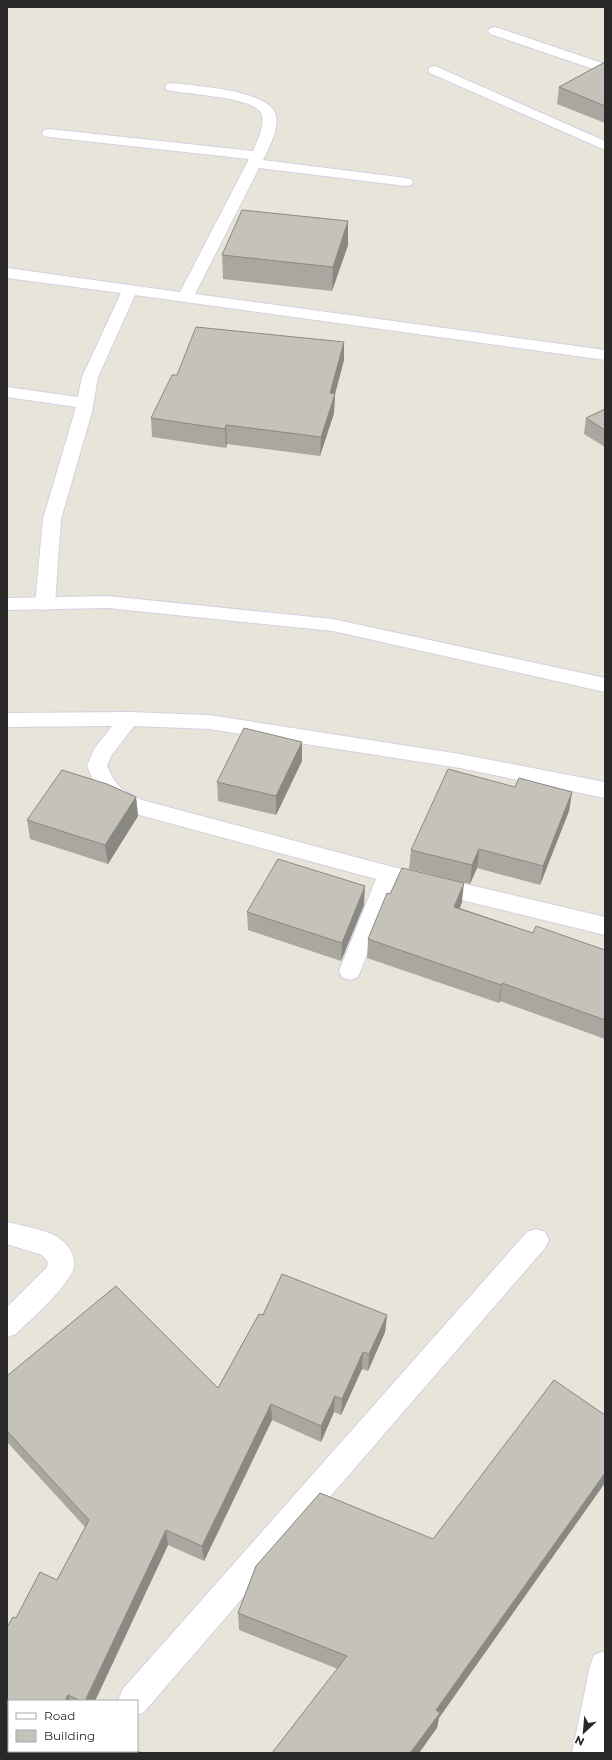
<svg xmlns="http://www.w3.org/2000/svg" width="612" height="1760" viewBox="0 0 612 1760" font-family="Montserrat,sans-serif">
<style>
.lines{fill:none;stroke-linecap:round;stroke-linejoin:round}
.minor-casing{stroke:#d0d1e0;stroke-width:2}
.tertiary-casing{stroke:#d0d1e0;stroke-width:2}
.minor{fill:#fff;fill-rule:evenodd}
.tertiary{fill:#fff;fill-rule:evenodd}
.wall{fill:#a9a79f}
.shaded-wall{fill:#8a8882}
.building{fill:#c5c2b9;stroke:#8a8882}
</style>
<rect width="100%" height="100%" fill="#e9e4da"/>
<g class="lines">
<g class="minor-casing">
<g id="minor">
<path d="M495,27L605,64V73L490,34L488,31L490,28Z"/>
<path d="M435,66L605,141V150L430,73L428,70L430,67Z"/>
<path d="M172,83C194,86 272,90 276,116C279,130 269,147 263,160L406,178L411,179L413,182L411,185L406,186L259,168L195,294L605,350V360L135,295L98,377L92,412L61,519L55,604L52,608L45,610L38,608L35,604L43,519L76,407L7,397V387L78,397L82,377L121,293L7,278V268L180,292L249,159L49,137L44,136L42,133L44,130L49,129L253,151C257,141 266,124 261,113C254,97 184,94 167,90L165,87L167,84Z"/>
<path d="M129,712L209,715L460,754L605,782V798L460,768L209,729L134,726L111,756L107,766C116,786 122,791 142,800L389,866L605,917V935L396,884L358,977L350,980L342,977L339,971L376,879L136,814C107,805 98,794 87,766L94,749L112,726L7,727V713Z"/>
<path d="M7,1222C20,1225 50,1231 59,1238C68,1244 76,1256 74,1267C70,1285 30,1320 16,1334L7,1337V1307L47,1267L48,1262L42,1255L7,1244Z"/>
<path d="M536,1229L545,1232L549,1240L545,1248L144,1712L137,1715V1701H118L122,1690L527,1232Z"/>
<path d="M605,1651L604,1753H572L590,1666L594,1655Z"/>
<path d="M72,1751H105L104,1753H71Z"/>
</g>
</g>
<g class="tertiary-casing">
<path id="tertiary" d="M108,596L333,619L605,678V692L333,631L108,608L7,610V598Z"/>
</g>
<use href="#minor" class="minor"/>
<use href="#tertiary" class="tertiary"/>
</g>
<g class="wall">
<path d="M605,62V123L557,104L559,87Z"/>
<path d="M348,245L332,291L223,279L222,255Z"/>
<path d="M344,342V360L335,394L334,413L320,456L227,444L226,448L152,437L151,418L177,375Z"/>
<path d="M605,409V447L584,434L586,418Z"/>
<path d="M302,742V761L276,815L218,801L217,782Z"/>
<path d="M515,787L572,792L569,811L540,885L477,868L470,884L409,869L411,850Z"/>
<path d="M136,797L138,816L108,864L30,839L27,820Z"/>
<path d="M390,894L462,902L460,908L533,933L605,950V1039L500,1001L499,1003L367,958L368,939Z"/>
<path d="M364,905L341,961L248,930L247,912Z"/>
<path d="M282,1274L387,1315L385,1332L368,1371L362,1369L341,1415L334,1412L321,1442L272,1420L204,1561L168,1545L95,1701H9V1751H16L15,1753H7V1627L13,1617L16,1618L40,1572L57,1580L85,1527L7,1442V1376L116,1286L218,1388L259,1314L263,1315Z"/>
<path d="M256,1566L439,1718L437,1728L338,1669L239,1630L238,1613Z"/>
<path d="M39,1751H51L50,1753H43Z"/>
</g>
<g class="shaded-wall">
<path d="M348,221V245L332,291L333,267Z"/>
<path d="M344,342V360L335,394L334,413L320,456L321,437L330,393Z"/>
<path d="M226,425L227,444L226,448L225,429Z"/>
<path d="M302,742V761L276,815V796Z"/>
<path d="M572,792L569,811L540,885L543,866Z"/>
<path d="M136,797L138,816L108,864L105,845Z"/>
<path d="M479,849L477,868L470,884L472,865Z"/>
<path d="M464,883L462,902L452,925L454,907Z"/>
<path d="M365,886L364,905L341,961L342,943Z"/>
<path d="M502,983L500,1001L499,1003L501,985Z"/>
<path d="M387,1315L385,1332L368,1371L369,1354Z"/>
<path d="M363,1352L362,1369L341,1415L342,1399Z"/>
<path d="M335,1396L334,1412L321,1442V1426Z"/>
<path d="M271,1404L272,1420L204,1561L202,1546Z"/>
<path d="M605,1473V1483L439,1718L437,1728L419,1753H410L436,1710Z"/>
<path d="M166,1530L168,1545L95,1701H85Z"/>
<path d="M68,1695L70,1701H65Z"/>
<path d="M9,1741V1751H16L15,1753H7V1746Z"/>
<path d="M47,1751H51L50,1753H48Z"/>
</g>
<g class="building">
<path d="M605,62V106L559,87Z"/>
<path d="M242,210L348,221L333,267L222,255Z"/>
<path d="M196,327L344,342L330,393L335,394L321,437L226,425L225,429L151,418L172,375H177Z"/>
<path d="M605,409V430L586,418Z"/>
<path d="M244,728L302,742L276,796L217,782Z"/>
<path d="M448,769L515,787L519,778L572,792L543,866L479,849L472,865L411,850Z"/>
<path d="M62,770L107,784L136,797L105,845L27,820Z"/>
<path d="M278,859L365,886L342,943L247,912Z"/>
<path d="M402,868L464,883L454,907L533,933L536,926L605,950V1020L502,983L501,985L368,939L387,893L390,894Z"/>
<path d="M282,1274L387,1315L369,1354L363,1352L342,1399L335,1396L321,1426L271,1404L202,1546L166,1530L85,1701H81L68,1695L65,1701H9V1741L7,1746V1627L13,1617L16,1618L40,1572L57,1580L89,1520L7,1431V1376L116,1286L218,1388L259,1314L263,1315Z"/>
<path d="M554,1380L605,1415V1473L436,1710L440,1713L410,1753H272L347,1656L238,1613L256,1566L320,1493L433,1539Z"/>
<path d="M130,1751H137L142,1753H129Z"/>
</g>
<rect width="612" height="1760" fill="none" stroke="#282828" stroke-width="16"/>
<rect x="8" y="1700" width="130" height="52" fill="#ffffff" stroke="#a9a9a9"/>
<rect x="16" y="1713" width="20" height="6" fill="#ffffff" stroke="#a9a9a9"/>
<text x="44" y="1720" font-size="12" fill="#282828">Road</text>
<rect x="16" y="1730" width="20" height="12" fill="#c5c2b9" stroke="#a9a9a9"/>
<text x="44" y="1740" font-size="12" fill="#282828">Building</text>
<g transform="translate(584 1732) rotate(206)" stroke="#ffffff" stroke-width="3" paint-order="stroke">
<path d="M0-3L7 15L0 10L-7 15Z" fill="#282828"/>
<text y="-6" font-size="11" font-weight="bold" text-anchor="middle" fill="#282828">N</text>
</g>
</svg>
